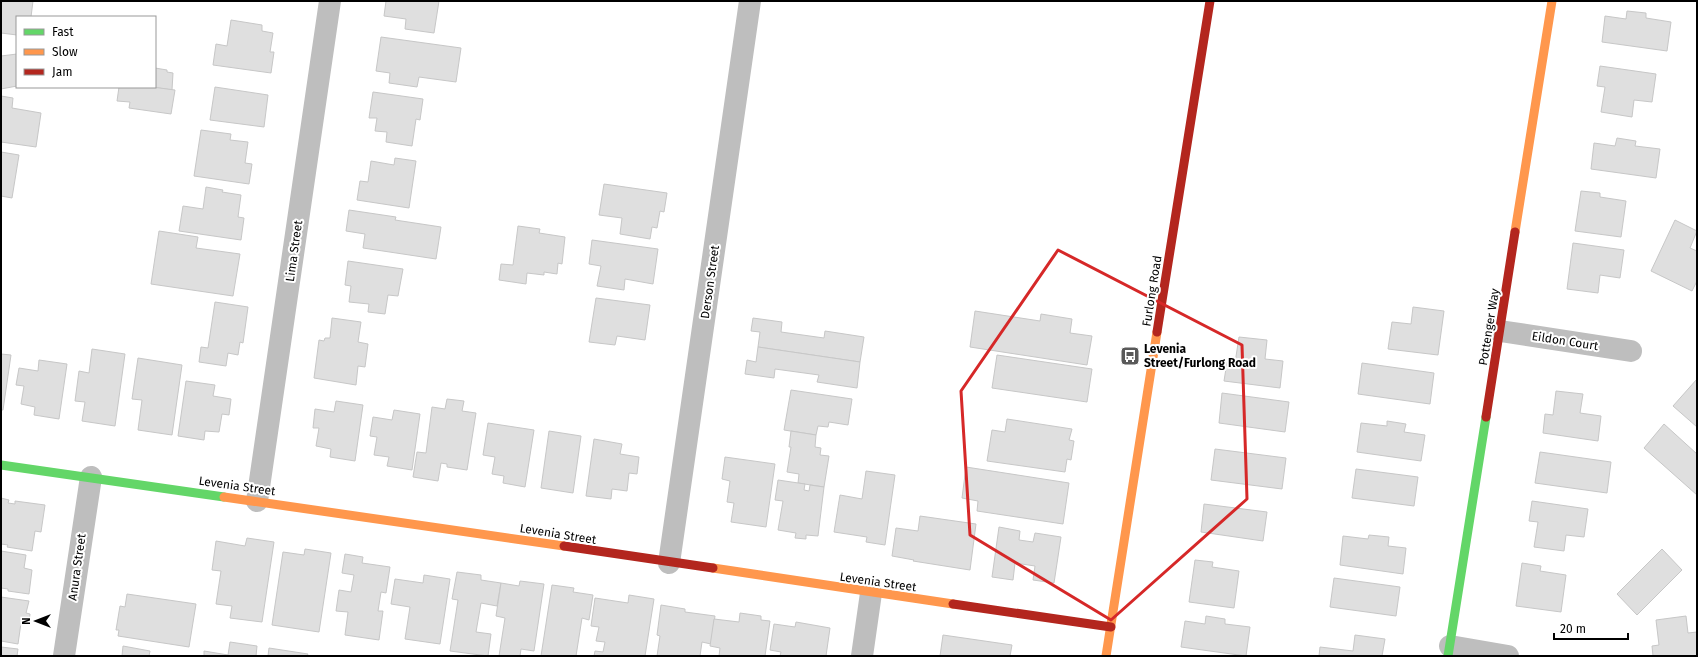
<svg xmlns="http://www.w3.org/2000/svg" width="1698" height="657" viewBox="0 0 1698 657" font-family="'Fira Sans',sans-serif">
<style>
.building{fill:#dfdfdf;stroke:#c7c7c7}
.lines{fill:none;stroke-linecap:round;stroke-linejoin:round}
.street{stroke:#bebebe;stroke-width:22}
.fast{stroke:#63d668;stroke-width:9}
.slow{stroke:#ff974d;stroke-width:9}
.jam{stroke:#b3261e;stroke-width:9}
.marked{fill:none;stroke:#d62828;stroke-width:3;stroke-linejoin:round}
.labels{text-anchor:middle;stroke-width:4;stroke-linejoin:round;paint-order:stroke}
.street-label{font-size:12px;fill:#000;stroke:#fff}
.poi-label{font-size:12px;font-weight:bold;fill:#000;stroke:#fff;text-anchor:start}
</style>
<rect width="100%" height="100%" fill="#fff"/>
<g class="building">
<path d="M1,1H33L31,17H17V35L1,33Z"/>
<path d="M386,1H439L434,33L405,29L406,19L384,16Z"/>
<path d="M1627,11L1646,13V18L1671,22L1667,51L1602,42L1605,16L1626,19Z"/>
<path d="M231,20L262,25V31L273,33L270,52H274L271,73L213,65L216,44L227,46Z"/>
<path d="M381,37L461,48L456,82L419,77L417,87L389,83L390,73L376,71Z"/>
<path d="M17,54V86L1,89V56Z"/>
<path d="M1600,66L1656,74L1652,102L1634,100L1632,117L1601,112L1605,87L1597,86Z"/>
<path d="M155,68L167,70V72L173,73L172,90L152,87H155Z"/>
<path d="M119,87H152L175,90L171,114L129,108L130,102L117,101Z"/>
<path d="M215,87L268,95L264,127L210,120Z"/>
<path d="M373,92L423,99L420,120L416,119L412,146L386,142L387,132L375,131L377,118H369Z"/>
<path d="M1,96L13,98L12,108L41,113L36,147L1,142Z"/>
<path d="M201,130L231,134L230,140L248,142L245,163L252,164L249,184L194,176Z"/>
<path d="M1617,138L1636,141L1635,146L1660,149L1656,178L1591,169L1594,143L1615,146Z"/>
<path d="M1,152L19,155L12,198L1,196Z"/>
<path d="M395,158L416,161L409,208L357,200L360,181L368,182L371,161L394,165Z"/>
<path d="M604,184L667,193L664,212L660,211L657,228L652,227L650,239L620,234L622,218L599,215Z"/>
<path d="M206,187L223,190L222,192L241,195L238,217L244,218L241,240L179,231L183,206L203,209Z"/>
<path d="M1581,191L1600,193V197L1626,201L1621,237L1575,231Z"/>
<path d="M349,210L396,217L395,220L441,227L436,259L363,248L365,234L346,231Z"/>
<path d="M1675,220L1697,231L1690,248L1697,251V281L1692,291L1651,271Z"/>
<path d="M518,226L540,229L539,233L565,237L562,264L558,263L557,274L544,272V275L527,273L526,284L499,280L501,264L513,265Z"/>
<path d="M159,231L198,237L196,248L240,254L233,296L151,284Z"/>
<path d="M592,240L658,249L653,284L625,279L624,290L597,286L601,266L589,264Z"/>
<path d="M1573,243L1624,250L1620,278L1600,275L1598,293L1567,289Z"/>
<path d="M348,261L403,269L398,296L388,295L385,314L368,312L369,304L349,302L351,286L345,285Z"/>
<path d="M596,298L650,305L645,340L617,336L615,345L589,342Z"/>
<path d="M215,302L248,307L243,343L240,342L238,355L228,353L226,366L199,362L201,347L208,348Z"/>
<path d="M1413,307L1444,311L1438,355L1388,349L1392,322L1411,324Z"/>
<path d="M975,311L1040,321L1041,314L1072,319L1070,333L1092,336L1087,365L970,347Z"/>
<path d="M332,318L361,322L358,342L368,344L365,367L358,366L356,385L314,378L319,340L324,341L325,338H330Z"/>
<path d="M753,318L782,322L781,332L824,338L825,331L864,337L860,362L758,347L760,332L751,331Z"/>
<path d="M1239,337L1267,340L1265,359L1283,361L1280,388L1224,381L1227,362L1235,363Z"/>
<path d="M758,347L860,362L857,388L817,382L819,375L775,369L774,378L745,374L747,360L756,362Z"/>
<path d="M92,349L125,354L115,426L82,421L85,402L75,401L79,371L89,373Z"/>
<path d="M1,354L11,355L3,410H1Z"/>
<path d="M997,355L1092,369L1087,402L992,388Z"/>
<path d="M138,358L182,365L172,435L138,430L142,400L132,399Z"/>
<path d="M39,360L67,364L59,419L34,415L35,407L21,404L24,386L16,385L19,368L38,371Z"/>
<path d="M1362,363L1434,373L1430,404L1358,394Z"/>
<path d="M1697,379V427L1673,406Z"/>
<path d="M186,381L215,385L213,396L231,399L229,415L222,414L219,432L205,431L204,440L178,436Z"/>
<path d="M791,390L852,399L848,425L829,422L828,427L818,426L816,435L784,430Z"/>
<path d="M1556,391L1583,394L1580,413L1601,416L1598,441L1543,433L1545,414L1553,415Z"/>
<path d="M1222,393L1289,402L1285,432L1219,423Z"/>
<path d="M447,399L464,401L462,411L476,413L467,470L447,467V464L441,463L438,481L413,477L417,452L426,453L432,407L445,409Z"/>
<path d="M336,401L363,405L355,461L330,457L331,449L316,446L319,428H313L315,409L334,412Z"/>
<path d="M394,410L420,414L412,470L387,466L389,457L374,455L377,437L370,436L373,417L392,420Z"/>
<path d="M1007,419L1072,429L1069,440L1074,441L1071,460L1067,459L1065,472L987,461L992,430L1005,432Z"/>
<path d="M1387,421L1406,424L1404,432L1425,435L1421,461L1357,452L1361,423L1387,426Z"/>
<path d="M488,423L534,430L525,487L503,483L504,476L492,474L495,457L483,455Z"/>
<path d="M1664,424L1697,454V495L1644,448Z"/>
<path d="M549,431L581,436L573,493L541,488Z"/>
<path d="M791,431L816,435L815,447L821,448L820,455L829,456L824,487L798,483L799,474L787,472L791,447H789Z"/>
<path d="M594,439L622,444L620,454L639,457L637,474L629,473L627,491L612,489L611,499L586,496Z"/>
<path d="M1215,449L1286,458L1282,489L1211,480Z"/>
<path d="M1540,452L1611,462L1607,493L1535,483Z"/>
<path d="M725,457L775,464L766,527L731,522L734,503L727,502L730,481L722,479Z"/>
<path d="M966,467L1069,483L1063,524L977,511L978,501L962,498Z"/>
<path d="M1356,469L1418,477L1414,506L1352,498Z"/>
<path d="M866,471L895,475L885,545L866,542L867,537L834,532L840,495L862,499Z"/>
<path d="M778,480L805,484L804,490L809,491L810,485L824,487L818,536L806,535V539L795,538L796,533L778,530L783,501L775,500Z"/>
<path d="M1,498L9,500L8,503L15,504V501L45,505L41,532L35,531L32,551L7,547L8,545L1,544Z"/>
<path d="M1532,501L1588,509L1584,537L1566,535L1564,551L1534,547L1538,522L1529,521Z"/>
<path d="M1204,504L1267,512L1263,541L1201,532Z"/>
<path d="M920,516L976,524L970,570L913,561L914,560L892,556L896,528L918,531Z"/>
<path d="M999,527L1020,531L1019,540L1033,542L1035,533L1061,537L1054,583L1033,580L1035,566L1015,563L1013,580L992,577Z"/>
<path d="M1369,535L1389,537L1388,546L1406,548L1403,574L1340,565L1343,536L1368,539Z"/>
<path d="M247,538L274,542L262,622L230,618L232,606L216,604L221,571L212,570L216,541L245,546Z"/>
<path d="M305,549L331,553L319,632L272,625L283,552L304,555Z"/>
<path d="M1662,549L1682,570L1637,615L1617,594Z"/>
<path d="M1,551L26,555L24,568L32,570L29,594L8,591V589L1,588Z"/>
<path d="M345,554L363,557L362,563L390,567L386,593L381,592L378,611H383L379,640L345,635L348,612L336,611L339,590L351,592L354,575L342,573Z"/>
<path d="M1195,560L1213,562L1212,567L1239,571L1234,608L1189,602Z"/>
<path d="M1522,563L1541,566L1540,571L1566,575L1561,612L1516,606Z"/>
<path d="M457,572L481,575V580L501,583L497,606L481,603L476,632L491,634L488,656L450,651L458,600L452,599Z"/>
<path d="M424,575L450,579L440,644L405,639L410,607L391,604L395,579L423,583Z"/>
<path d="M1334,578L1400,587L1396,616L1330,607Z"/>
<path d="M520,581L544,584L534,651L521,649L520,656H499L505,618L496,616L501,583L519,586Z"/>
<path d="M552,585L574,588L573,592L593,595L589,620L582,618L576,656H541Z"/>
<path d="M127,594L196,604L189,647L118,636L119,630H116L120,606L125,607Z"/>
<path d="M629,595L654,599L645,656H594L595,651L603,652L605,642L596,641L599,627L591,626L595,598L628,603Z"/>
<path d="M1,597L29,601L26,613L30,614L29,624L21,623L18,644L1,641Z"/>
<path d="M661,605L685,609V612L715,616L711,644L702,642L700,656H657L660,636L657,635Z"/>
<path d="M740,613L761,616V620L770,621L765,656H719L720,648L710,646L714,619L739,622Z"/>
<path d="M1206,616L1225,619V624L1250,627L1246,656L1181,647L1185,621L1205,624Z"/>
<path d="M1686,616L1688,633L1697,632V656H1653L1652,646L1659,645L1656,620Z"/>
<path d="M796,622L830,628L826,656H780L781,652L770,650L774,624L795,627Z"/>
<path d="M943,635L1012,645L1010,656H940Z"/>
<path d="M1355,635L1385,639L1382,656H1319L1320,647L1353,651Z"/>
<path d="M230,642L257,646L256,656H204V651L228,655Z"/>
<path d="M123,646L150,651L149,656H122Z"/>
<path d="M1,647L18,649L17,656H1Z"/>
<path d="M269,648L308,654L307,656H268Z"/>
</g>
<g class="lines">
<g class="street">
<path d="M1500,331L1631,351"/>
<path d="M257,501L330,1"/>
<path d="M669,563L750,1"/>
<path d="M1450,646L1508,656"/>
<path d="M64,656L91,477"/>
<path d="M862,656L871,593"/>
</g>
<g class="fast">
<path d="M1,465L224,497"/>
<path d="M1448,656L1486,417"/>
</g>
<g class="slow">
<path d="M1515,232L1552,1"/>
<path d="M224,497L564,546"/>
<path d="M713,568L953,604"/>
<path d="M1106,656L1157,332"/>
</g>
<g class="jam">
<path d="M1157,332L1210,1"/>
<path d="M1486,417L1515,232"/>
<path d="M564,546L713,568"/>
<path d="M953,604L1111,627"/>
</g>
</g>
<path class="marked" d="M1058,250L1242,345L1247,499L1111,620L970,535L961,391Z"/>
<defs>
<g id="bus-square" transform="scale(1)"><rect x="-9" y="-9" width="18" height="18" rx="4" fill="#595959" stroke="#fff"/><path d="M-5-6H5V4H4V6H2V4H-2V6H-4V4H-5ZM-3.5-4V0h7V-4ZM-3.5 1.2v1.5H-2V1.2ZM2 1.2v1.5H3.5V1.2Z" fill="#fff"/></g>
</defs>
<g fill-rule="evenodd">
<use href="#bus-square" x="1130" y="356"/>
</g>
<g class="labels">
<g class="street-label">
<text transform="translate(294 251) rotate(-82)" y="4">Lima Street</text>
<text transform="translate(710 282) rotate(-82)" y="4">Derson Street</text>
<text transform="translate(1152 291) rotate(-81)" y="4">Furlong Road</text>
<text transform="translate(1489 327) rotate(-81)" y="4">Pottenger Way</text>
<text transform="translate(1565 341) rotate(9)" y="4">Eildon Court</text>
<text transform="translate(237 486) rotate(8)" y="4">Levenia Street</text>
<text transform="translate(558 534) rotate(9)" y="4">Levenia Street</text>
<text transform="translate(77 567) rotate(-82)" y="4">Anura Street</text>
<text transform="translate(878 582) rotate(8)" y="4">Levenia Street</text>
</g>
<g class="poi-label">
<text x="1144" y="353">Levenia<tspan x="1144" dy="14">Street/Furlong Road</tspan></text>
</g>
</g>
<rect width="1698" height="657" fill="none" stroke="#000000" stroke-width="4"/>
<rect x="16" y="16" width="140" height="72" fill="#ffffff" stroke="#999999"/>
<rect x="24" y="29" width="20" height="6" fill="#63d668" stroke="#999999"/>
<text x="52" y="36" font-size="12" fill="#000000">Fast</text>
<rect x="24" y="49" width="20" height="6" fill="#ff974d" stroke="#999999"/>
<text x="52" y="56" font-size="12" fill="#000000">Slow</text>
<rect x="24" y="69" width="20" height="6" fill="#b3261e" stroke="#999999"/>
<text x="52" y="76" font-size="12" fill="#000000">Jam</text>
<g transform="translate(36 621) rotate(270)" stroke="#ffffff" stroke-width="3" paint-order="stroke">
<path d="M0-3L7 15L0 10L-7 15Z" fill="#000000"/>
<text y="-6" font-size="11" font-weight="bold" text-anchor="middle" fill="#000000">N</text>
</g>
<path d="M1554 633v6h74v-6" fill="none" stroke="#000000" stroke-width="2"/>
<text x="1560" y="633" font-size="12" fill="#000000" stroke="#ffffff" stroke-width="3" paint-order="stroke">20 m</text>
</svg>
